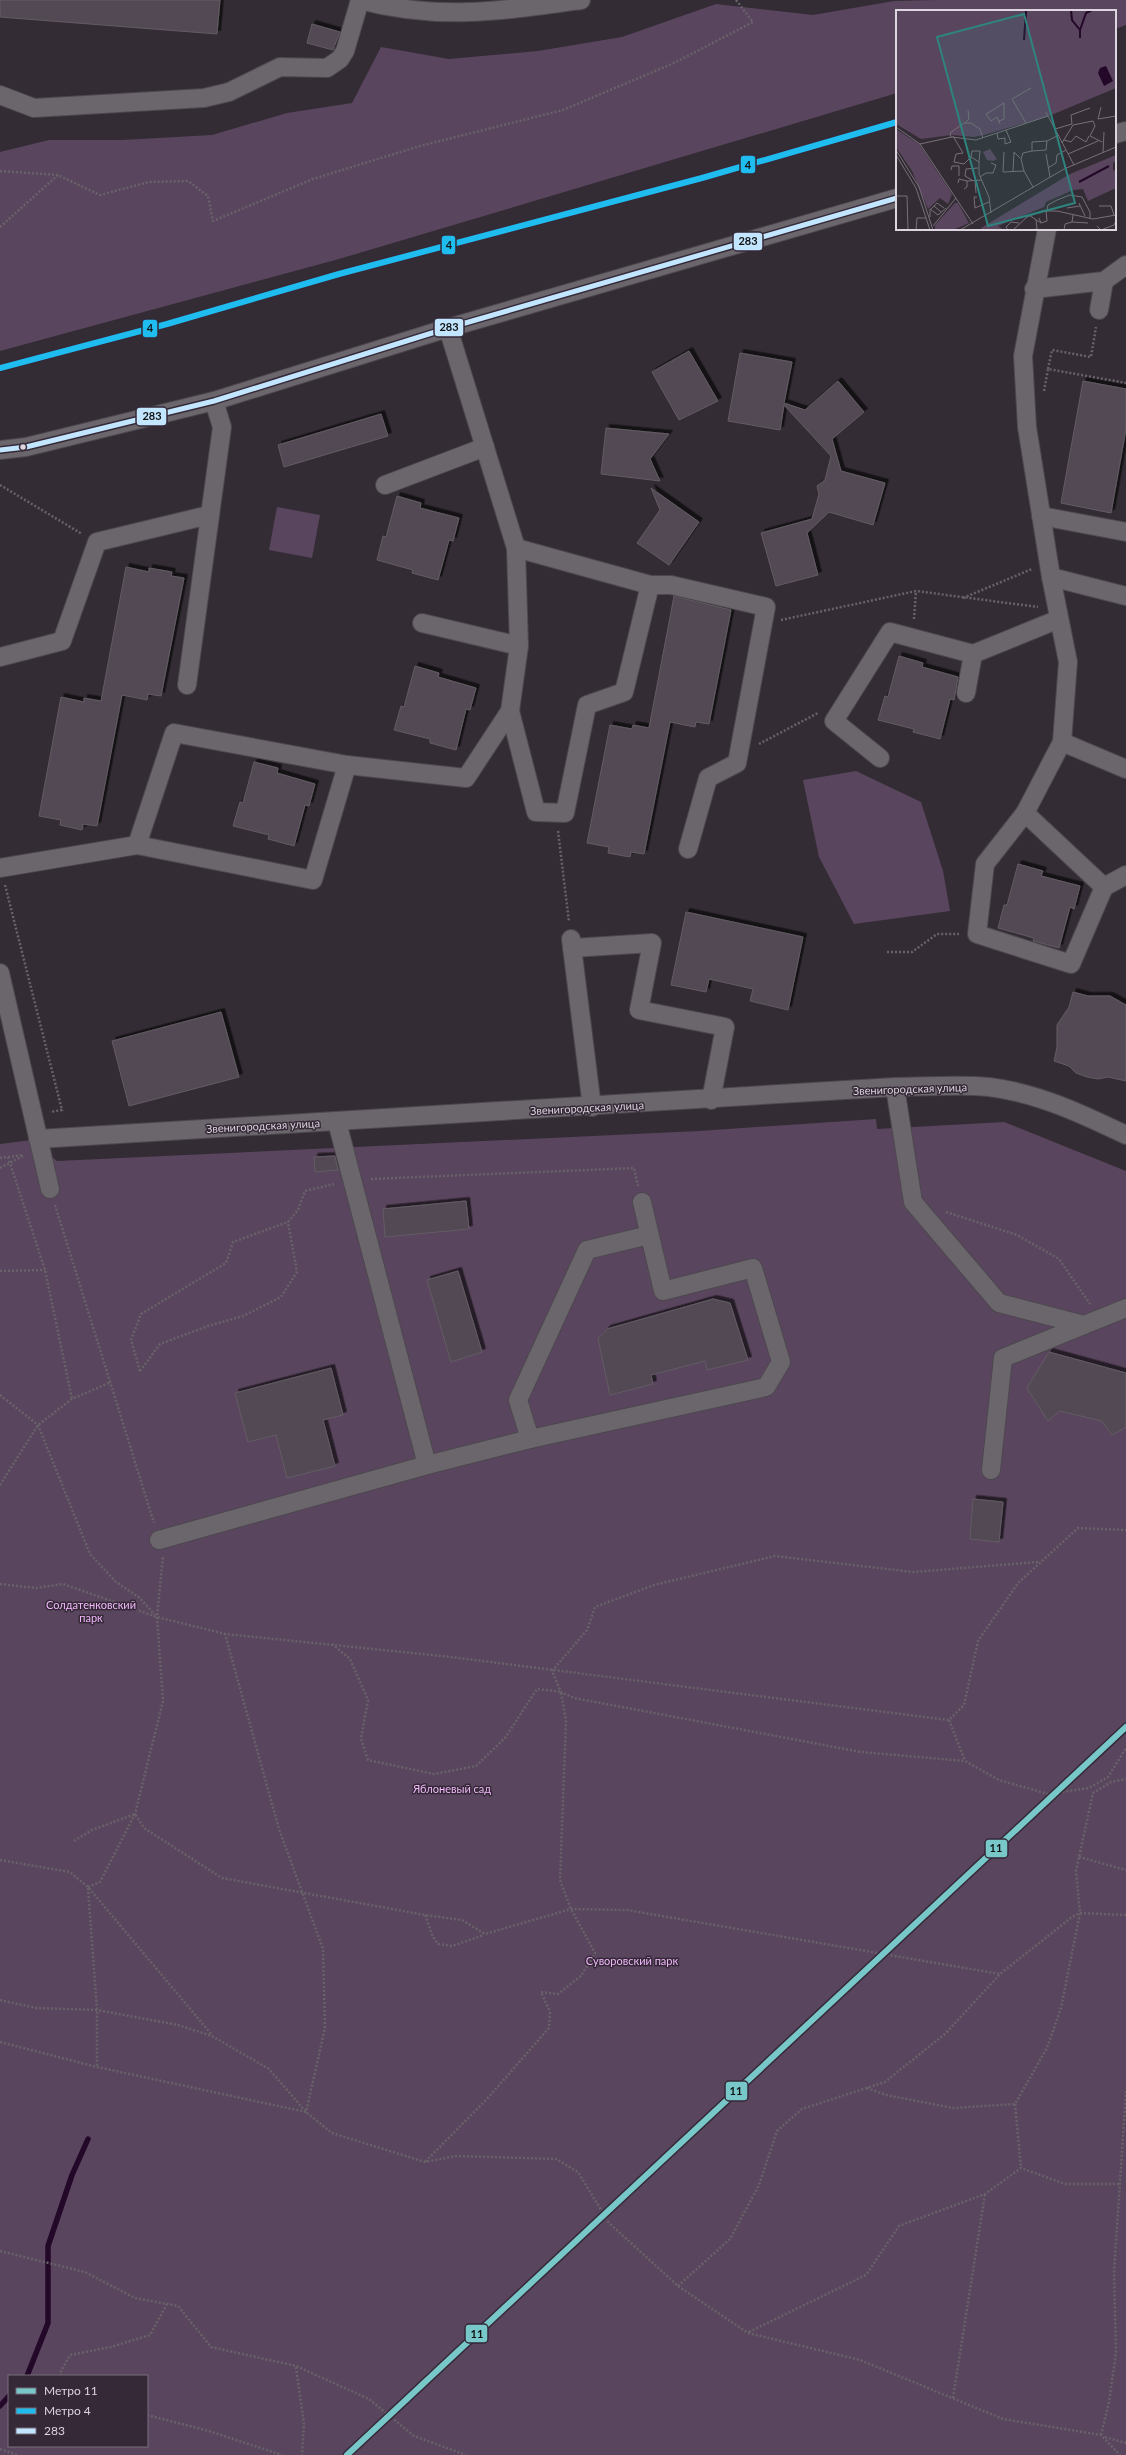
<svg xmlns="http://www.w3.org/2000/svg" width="1126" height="2455" viewBox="0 0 1126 2455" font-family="Lato,sans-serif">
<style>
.green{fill:#5a455e;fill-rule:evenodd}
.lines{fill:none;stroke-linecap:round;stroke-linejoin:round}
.stream{stroke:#240829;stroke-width:5.5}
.building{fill:#534954;stroke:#625c63;filter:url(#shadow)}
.minor-casing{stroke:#4d484f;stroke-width:20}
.path{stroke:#686269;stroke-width:2.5;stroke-dasharray:2 2;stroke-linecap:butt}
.minor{stroke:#6a666b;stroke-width:18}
.bus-1-casing{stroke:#352938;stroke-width:8}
.bus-1{stroke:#c2e6ff;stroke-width:5}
.metro-1-casing{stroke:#352938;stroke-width:9}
.metro-2-casing{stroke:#352938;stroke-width:9}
.metro-1{stroke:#78c7c9;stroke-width:6}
.metro-2{stroke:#1ebcef;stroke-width:6}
.bus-dot{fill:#ddd5df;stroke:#352938;stroke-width:1.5}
.labels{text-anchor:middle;stroke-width:3;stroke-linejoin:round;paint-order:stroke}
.street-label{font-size:11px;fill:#ddd5df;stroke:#352938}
.park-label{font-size:11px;fill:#f1b9fb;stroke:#352938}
.inset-river{fill:none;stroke:#240829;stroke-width:2}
.inset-road{fill:none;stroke:#777078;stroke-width:1}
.view{fill:#2e847f;fill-opacity:0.15;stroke:#2e847f;stroke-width:2}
.inset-edge{fill:none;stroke:#ddd5df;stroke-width:2}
.line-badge{stroke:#352938;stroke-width:1.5}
.pale-badge-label{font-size:11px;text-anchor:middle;font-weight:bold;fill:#111}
</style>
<defs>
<filter id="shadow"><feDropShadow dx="3.5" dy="-3.5" stdDeviation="0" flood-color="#0009"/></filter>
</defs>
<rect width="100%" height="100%" fill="#332c34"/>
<g class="green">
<path d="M935,0H1126V25L1115,29V11H897V93L339,259L0,351V152L49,140H122L212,135L287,113L352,103L381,47L449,59L538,51L622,37L716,4L813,15L894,1Z"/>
<path d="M277,507L320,515L312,558L269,550Z"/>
<path d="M856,771L921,802L943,871L950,911L854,924L819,857L803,780Z"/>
<path d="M876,1119L877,1129L1004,1122L1126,1171V2455H0V1144L32,1140L57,1161L699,1131ZM9,2376H147V2446H9Z"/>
</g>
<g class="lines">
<g class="stream">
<path d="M27,2376L48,2323V2246L72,2175L88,2139"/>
<path d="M0,2406L9,2396"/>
</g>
</g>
<g class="building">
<path d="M0,0H220L217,34L0,17Z"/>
<path d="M312,24L340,32L333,50L307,43Z"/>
<path d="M689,351L718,401L679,420L652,372Z"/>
<path d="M740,353L792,362L784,403L805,410L838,381L864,412L832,439L841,471L885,483L873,525L829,512L807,533L818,575L776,586L761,533L812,519L819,494L817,486L825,480L831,456L784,405L780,430L728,421Z"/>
<path d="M1083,381L1126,389V429L1111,513L1061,503Z"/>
<path d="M381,414L388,436L284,467L278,445Z"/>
<path d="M606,428L669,434L650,459L660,481L601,474Z"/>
<path d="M651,488L699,522L669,565L637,543L660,510Z"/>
<path d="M397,496L421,503L420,508L459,518L453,541L449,540L438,580L412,573L413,570L377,560L383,536L386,537Z"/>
<path d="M126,567L149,572V568L172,572L171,576L184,578L161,696L148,694L147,700L122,695L97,826L83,824L82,830L60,825L61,820L39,816L61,697L84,702V698L101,701Z"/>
<path d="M674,596L731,610L709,724L696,722L695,727L670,722L644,854L631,852L630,857L608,853L609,847L587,843L610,725L632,729L633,725L649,728Z"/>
<path d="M899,656L923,663L922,667L958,677L954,700L950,699L940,739L913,732L914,729L878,720L885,696L888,697Z"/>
<path d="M415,666L439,673L438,677L476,688L470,710L466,709L456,750L430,743V739L394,730L401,706L404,707Z"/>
<path d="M254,762L278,768L277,773L315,784L309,806L305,805L294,846L268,839L269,835L233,826L240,802L243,803Z"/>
<path d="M1018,864L1043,871L1041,876L1080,886L1074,909L1070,907L1059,948L1033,941L1034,938L998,928L1004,905H1007Z"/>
<path d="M686,912L803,937L788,1010L750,1001L753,989L709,979L706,992L671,985Z"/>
<path d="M1073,992L1088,996H1110L1126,1005V1081L1108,1077L1098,1079L1087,1077L1076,1073L1069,1066L1054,1061L1057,1047V1025L1069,1007Z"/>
<path d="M221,1012L239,1077L129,1106L112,1041Z"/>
<path d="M335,1156L338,1170L315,1172L314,1157Z"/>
<path d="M466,1201L469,1229L385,1237L383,1209Z"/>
<path d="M458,1271L482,1352L451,1362L427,1280Z"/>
<path d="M713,1299L730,1303L748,1360L707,1370L705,1361L651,1375L653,1384L610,1395L598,1339L607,1329Z"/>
<path d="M1049,1352L1126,1373V1427L1112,1435L1102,1421L1060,1411L1048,1421L1027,1388Z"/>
<path d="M331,1368L343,1415L323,1420L335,1466L287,1478L276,1435L248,1442L235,1393Z"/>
<path d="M973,1499L1003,1502L999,1542L970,1539Z"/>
</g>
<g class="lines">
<g class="minor-casing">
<g id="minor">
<path d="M360,0C439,21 503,11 581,0"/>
<path d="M0,95L34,108L204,98L229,92L280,67L327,68L340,59L345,51L360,0"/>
<path d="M1115,134L1126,131"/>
<path d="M1047,229L1023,356L1027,427L1051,577L1068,662L1062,742L1025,813L1104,887L1126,875"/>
<path d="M1034,289L1104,281L1126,265"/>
<path d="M1099,310L1104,281"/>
<path d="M0,450L26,447L214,401L448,328L897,198"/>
<path d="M385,485L485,447"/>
<path d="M1041,516L1126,532"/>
<path d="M516,548L650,585H671L766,607L737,763L708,778L688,849"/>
<path d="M1051,577L1126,596"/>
<path d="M422,623L519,646"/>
<path d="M0,657L62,641L97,542L209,515"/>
<path d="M187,685L222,427L214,401"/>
<path d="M966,693L973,654"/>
<path d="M510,711L536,812L565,813L587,705L624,692L650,585"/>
<path d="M1062,742L1126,769"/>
<path d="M880,758L834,721L890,632L973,654L1059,619"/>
<path d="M347,765L466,778L510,711L519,646L516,548L448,328"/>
<path d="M1025,813L985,864L977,934L1071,964L1104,887"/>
<path d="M0,868L137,845L313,880L347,765L174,733L137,845"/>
<path d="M571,939L592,1107"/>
<path d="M572,948L652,943L639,1010L725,1027L711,1100"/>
<path d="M0,973L50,1189"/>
<path d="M895,1087L913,1202L999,1303L1084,1325L1126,1308"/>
<path d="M38,1139L895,1087C925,1087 959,1084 989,1087C1038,1093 1082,1114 1126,1135"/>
<path d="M642,1202L663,1291L753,1268L781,1362L766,1387L530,1439L518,1400L587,1250L649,1235"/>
<path d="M427,1465L530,1439"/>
<path d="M991,1470L1003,1358L1084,1325"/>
<path d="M159,1540L427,1465L337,1122"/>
</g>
</g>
<g class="path">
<path d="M0,171L58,175L100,195L149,182L188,181L208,196L213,221L313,179L420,146L563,110L674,63L753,22L736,0"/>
<path d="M0,227L58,175"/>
<path d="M1048,369L1052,350L1091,357L1096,327"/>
<path d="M1044,391L1048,369L1126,383"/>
<path d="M0,485L82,534"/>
<path d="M963,598L1032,569"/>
<path d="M914,619L916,591"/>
<path d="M781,620L916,591L1038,607"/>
<path d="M759,744L818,713"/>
<path d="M558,831L569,922"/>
<path d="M5,885L62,1110L50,1112"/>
<path d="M887,952H912L937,934H959"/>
<path d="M8,1157L45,1270L72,1399"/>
<path d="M0,1158L23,1155"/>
<path d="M0,1168L23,1156"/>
<path d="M371,1179L634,1168L638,1186"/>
<path d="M55,1205L154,1523"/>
<path d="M946,1212L1017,1235L1059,1259L1090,1304"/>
<path d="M0,1271L45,1270"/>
<path d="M140,1371L131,1340L141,1314L226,1263L233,1242L288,1222L298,1210L305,1191L334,1184"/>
<path d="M140,1371L160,1344L208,1326L243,1316L281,1297L297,1272L288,1222"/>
<path d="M0,1395L38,1425L90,1554L116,1582L140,1598L155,1615"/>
<path d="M0,1485L38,1425L72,1399L111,1382"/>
<path d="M1038,1562L913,1572L775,1556L654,1585L595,1607L587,1630L552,1671L561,1692L574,1698L861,1752L965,1761L999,1780L1048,1794L1089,1788L1108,1777L1126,1748"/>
<path d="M0,1584L36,1588L63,1584L157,1617L225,1634L442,1656L949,1720L964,1705L978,1641L1018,1583L1078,1528L1126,1530"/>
<path d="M332,1644L350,1659L368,1700L361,1739L368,1760L434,1774L476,1766L505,1738L537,1689L561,1692L566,1720L560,1880L571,1909L595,1953L581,1976L558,1994L541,1992L550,2012L549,2028L486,2100L425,2162"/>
<path d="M949,1720L965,1761"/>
<path d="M74,1841L92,1830L135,1814L144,1828L222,1878L425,1915L462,1920L485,1934L571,1909L627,1910L1000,1974"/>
<path d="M1079,1857L1126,1870"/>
<path d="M0,1860L70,1872L88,1887L212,2035"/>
<path d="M88,1887L100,1882L135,1814L163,1701L157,1617L163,1556"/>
<path d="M88,1888L97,2010V2067"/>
<path d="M425,1915L433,1937L438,1944L452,1946L484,1935"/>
<path d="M0,2000L36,2008L97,2010L178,2025L212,2036L269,2069L306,2112L332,2133L425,2162L456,2156L556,2159L578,2172L609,2223L678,2286L748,2333L860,2360L1003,2419L1101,2435L1120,2455"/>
<path d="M0,2042L97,2067L306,2112L325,2028L323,1949L279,1829L225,1634"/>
<path d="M867,2088L886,2095L953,2108L1015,2104L1047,2048L1061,2008L1080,1913L1076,1871L1093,1793L1111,1782L1126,1779"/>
<path d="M1015,2104L1021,2168"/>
<path d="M0,2251L85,2272L135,2298L178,2306L211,2347L296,2366L369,2399L414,2436L466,2455"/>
<path d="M678,2286L730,2239L759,2185L777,2131L802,2109L885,2082L945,2034L1000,1974L1072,1917L1080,1913L1126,1915"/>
<path d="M749,2332L866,2275L899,2226L985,2194L1021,2168L1065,2184H1120"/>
<path d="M296,2367L304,2424L302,2455"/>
<path d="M61,2376L60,2373L70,2355L111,2347L150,2335L167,2304"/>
<path d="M953,2398L985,2194"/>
<path d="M147,2415L209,2431L282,2455"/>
<path d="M1101,2435L1109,2402L1116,2353L1114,2272L1126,2091"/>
<path d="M1105,2437L1126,2443"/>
<path d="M0,2449L17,2455"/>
</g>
<use href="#minor" class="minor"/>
<g class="bus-1-casing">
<path id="bus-1" d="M0,450L26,447L214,401L448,328L897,198"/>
</g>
<use href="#bus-1" class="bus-1"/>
<g class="metro-1-casing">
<path id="metro-1" d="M347,2455L1126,1727"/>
</g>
<g class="metro-2-casing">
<path id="metro-2" d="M0,368L167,324L339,274L702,178L897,122"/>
</g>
<use href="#metro-1" class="metro-1"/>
<use href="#metro-2" class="metro-2"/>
</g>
<circle class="bus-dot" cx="23" cy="447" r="3.5"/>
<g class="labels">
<g class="street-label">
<text transform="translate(910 1089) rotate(-2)" y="4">Звенигородская улица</text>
<text transform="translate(587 1108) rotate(-3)" y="4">Звенигородская улица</text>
<text transform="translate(263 1126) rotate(-3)" y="4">Звенигородская улица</text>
</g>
<g class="park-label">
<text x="91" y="1609">Солдатенковский<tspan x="91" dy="13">парк</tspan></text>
<text x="452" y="1793">Яблоневый сад</text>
<text x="632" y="1965">Суворовский парк</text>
</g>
</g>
<g transform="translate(896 10)">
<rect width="220" height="220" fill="#332c34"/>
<path d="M0,0H220V78L153,106L88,125L78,127L56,125L25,129L0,114ZM0,119L23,134L56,184L52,194L44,188L32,199L16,161L0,137ZM94,139L101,149L97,151L91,150L87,142ZM220,145V151L217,153V160L220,161V178L192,191L187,179L177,180L150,192L148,197L102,216L108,220H86L85,218L174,164ZM59,193H62L73,213L59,219L39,220V215Z" fill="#5a455e"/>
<path d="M210,56L217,71L208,76L202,63L204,58Z" fill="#240829"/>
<path class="inset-river" d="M175,0L176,10L184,20V28M184,20L190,3L196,0M128,30L130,1M183,172L213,156"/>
<path class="inset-road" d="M113,0H170M205,97L202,109L220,106M150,102L178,155M103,111L108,109V93L90,104L95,111L101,107L104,114M69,113L73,109L72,100M130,113L116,89L135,78M0,117L24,134L77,214M159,119L176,114L175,105L194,98M110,120L115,132M101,123L102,129L109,128V134L115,132M57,126L67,143L60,144L58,152L68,154L75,147L83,152V164L93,187L95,203M55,127L54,123L68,113H75L84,119L87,128M168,130L175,132L180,126L190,132L193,126M151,131L150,140L136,141V132L151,131L163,125M166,133L177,115L197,111L199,116L194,126L206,132M24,134L56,127L80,130L152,106M0,140L23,177L37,220M136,141L127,143L125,149L128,161L137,177M108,142L107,162L128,161M207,142L208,122M150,144L154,167M172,144L202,131M0,145L20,178L34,220M75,147L76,141H84L83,152M152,158L160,153L161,145L170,140M55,160L56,156H63V166M117,161L118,142L124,148M84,167L90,163H97L100,155L95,153M76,170L69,166L70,159L82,158M79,170L80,183M62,173L63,169L71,171M68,179L71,177V171L86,170M0,186H11L12,220M81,187H78L79,198L93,192M183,193L189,206M38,196L41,193L48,198M203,196H215L218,205M171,198L184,196M35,199L38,196L45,202M151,200L152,195L161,190L174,185L186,187L194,202V209M133,205L145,213M34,207V199L42,205L50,198M143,208L145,213L151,211L150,200M176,212L192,213M37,216L60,188M201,216L205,220L218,215L220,211M20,220L21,208H30M64,220L168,159L220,137M112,220L110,217L115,212L123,213M117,220L131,207L146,201H161L197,209L220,205M136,220L141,219L140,210M168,220L169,214L176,212L177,205"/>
<path class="view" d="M128,4L179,193L92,216L41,27Z"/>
<rect width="220" height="220" class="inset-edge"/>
</g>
<g class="line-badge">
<rect x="740" y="155" width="16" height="19" rx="4" fill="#1ebcef"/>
<rect x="733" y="232" width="30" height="19" rx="4" fill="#c2e6ff"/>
<rect x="441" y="235" width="15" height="20" rx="4" fill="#1ebcef"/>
<rect x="434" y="318" width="30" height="19" rx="4" fill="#c2e6ff"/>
<rect x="142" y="319" width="16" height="19" rx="4" fill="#1ebcef"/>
<rect x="136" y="407" width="31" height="19" rx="4" fill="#c2e6ff"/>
<rect x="985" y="1839" width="23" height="19" rx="4" fill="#78c7c9"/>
<rect x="725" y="2081" width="23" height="20" rx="4" fill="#78c7c9"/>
<rect x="465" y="2324" width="23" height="19" rx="4" fill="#78c7c9"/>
</g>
<g class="pale-badge-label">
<text x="748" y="169">4</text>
<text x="748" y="245">283</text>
<text x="449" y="249">4</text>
<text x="449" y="331">283</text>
<text x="150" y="332">4</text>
<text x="152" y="420">283</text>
<text x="996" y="1852">11</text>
<text x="736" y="2095">11</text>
<text x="477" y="2338">11</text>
</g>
<rect x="8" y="2375" width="140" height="72" fill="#352938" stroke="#786e7b"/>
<rect x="16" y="2388" width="20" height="6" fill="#78c7c9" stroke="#786e7b"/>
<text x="44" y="2395" font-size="12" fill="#ddd5df">Метро 11</text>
<rect x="16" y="2408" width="20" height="6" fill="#1ebcef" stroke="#786e7b"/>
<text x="44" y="2415" font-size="12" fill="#ddd5df">Метро 4</text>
<rect x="16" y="2428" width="20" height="6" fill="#c2e6ff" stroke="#786e7b"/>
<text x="44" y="2435" font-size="12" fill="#ddd5df">283</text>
</svg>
